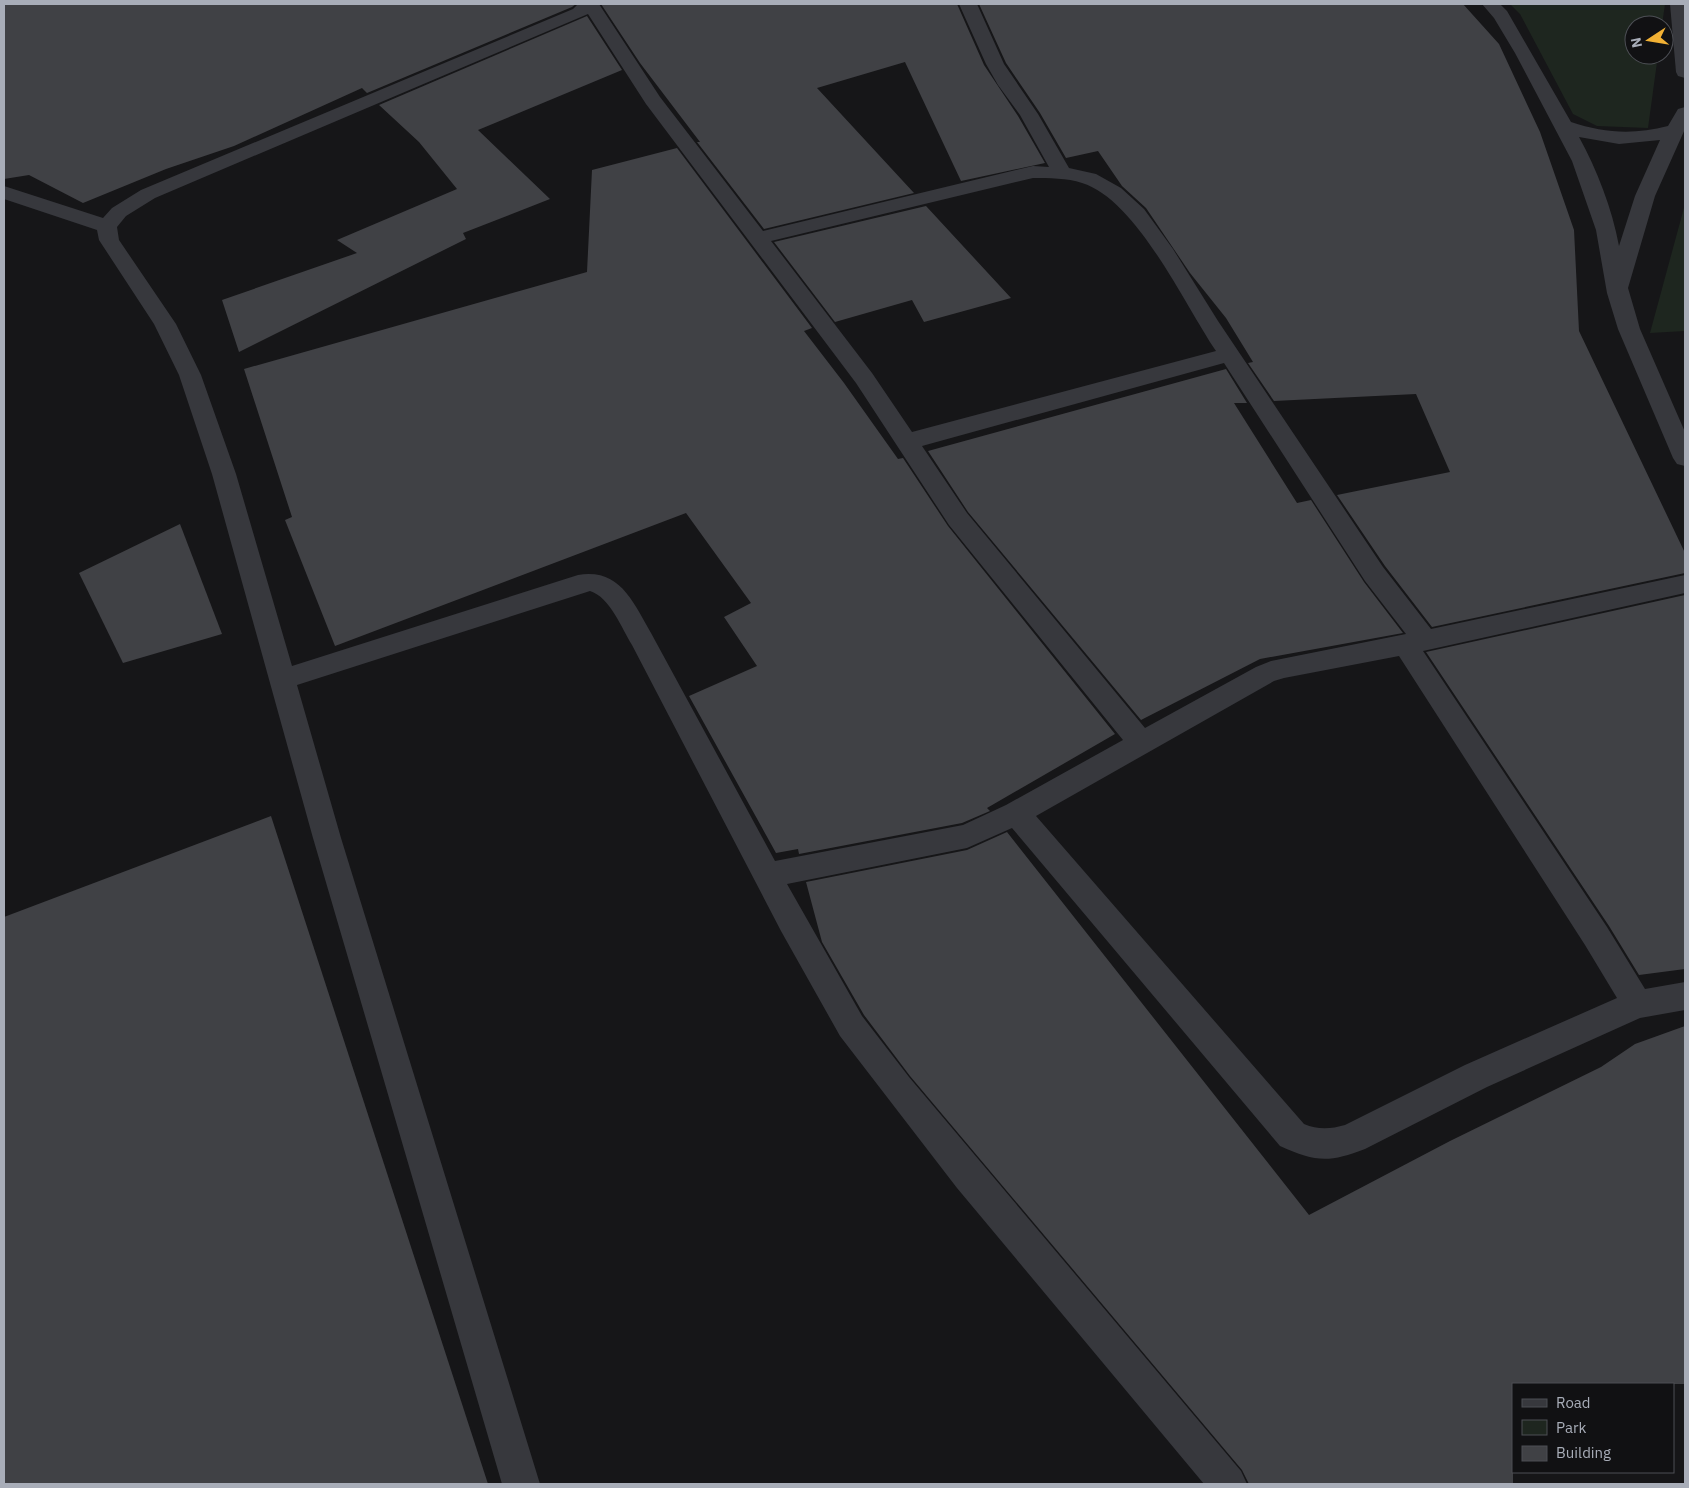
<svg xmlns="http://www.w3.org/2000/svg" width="1689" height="1488" viewBox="0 0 1689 1488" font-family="'IBM Plex Sans',sans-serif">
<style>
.green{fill:#1e261f}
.building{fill:#404145}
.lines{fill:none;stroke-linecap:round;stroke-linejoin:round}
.minor{fill:#37383d;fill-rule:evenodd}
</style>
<rect width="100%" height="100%" fill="#161618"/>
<g class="green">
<path d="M1510,4H1665L1662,25H1634V55H1658L1648,128L1597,126L1573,114L1520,14Z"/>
<path d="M1685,204V331L1650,333Z"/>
</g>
<g class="building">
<path d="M4,4H576L572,7L367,93L362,88L234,146L166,169L83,203L29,175L4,179Z"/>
<path d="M601,4H957L984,65L1018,116L1045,163L961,181L905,62L817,88L914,193L764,229L697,142H700L640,63Z"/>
<path d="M979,4H1463L1499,44L1540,132L1574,230L1579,331L1685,553V573L1432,627L1385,566L1337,495L1450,472L1416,394L1274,401L1248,363L1253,362L1226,318L1190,273L1146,208L1122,186L1098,151L1066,158L1040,113L1006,63Z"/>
<path d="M587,16L622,70L478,130L550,199L463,233L466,239L239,352L222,300L357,253L337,240L457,189L419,142L379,105Z"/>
<path d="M677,148L812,328L804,331L844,383L898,459L903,458L948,526L1115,734L987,808L990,811L962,823L799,854L798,849L776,853L689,696L757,666L724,617L751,603L686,513L335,646L285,520L292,517L244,369L587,272L592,170Z"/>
<path d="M926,206L1011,298L924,322L912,300L835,322L774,242Z"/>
<path d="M1226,369L1247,403H1234L1297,503L1311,500L1364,582L1403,633L1260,659L1141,720L968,512L928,451Z"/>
<path d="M180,524L222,634L123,663L79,573Z"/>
<path d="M1685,595V969L1639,975L1609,926L1426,652Z"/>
<path d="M271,816L488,1484H4V917Z"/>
<path d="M1007,832L1309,1215L1450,1141L1601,1067L1635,1044L1685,1026V1384H1513V1484H1249L1242,1470L910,1076L864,1015L822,942L806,882L967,850Z"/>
</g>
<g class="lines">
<g class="minor">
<path d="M578,4H599L660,97L763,231L1033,166L1049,167L1020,115L998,85L986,64L959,4H977L1004,64L1038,114L1069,168L1096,174L1121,188L1144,209L1173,249L1218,321L1383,567L1431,629L1685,575V593L1423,651L1607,927L1645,989L1685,982V1010L1640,1018L1487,1087L1365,1149C1329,1163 1315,1162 1280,1146L1012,828L967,848L787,884L862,1016L909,1077L1241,1471L1247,1484H1204L957,1188L840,1036L781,931L632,645C622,629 610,597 590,591L297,685L341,838L540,1484H502L313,838L212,474L179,375L154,324L99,240L97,230L4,199V186L103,218L112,208L141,190L573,9ZM588,14L646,104L856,383L949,525L1123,740L1006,805L963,825L775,861L651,633C633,602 620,568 578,575L292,666L236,474L201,375L176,324L119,240L117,227L126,216L155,198ZM1033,178C1049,178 1067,178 1082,183C1137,200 1184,304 1216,351L912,432L872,373L771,241ZM1224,363L1365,581L1406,634L1271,661L1256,667L1145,728L967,513L922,446ZM1399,656L1585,945L1617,998L1465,1065L1345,1125C1331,1129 1318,1130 1304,1124L1036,816L1274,681L1284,678Z"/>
<path d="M1482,4H1500L1507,11L1571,122C1604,133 1633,135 1668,126L1678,109L1685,107V129L1655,196L1628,288L1640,329L1685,432V466L1677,464L1673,458L1618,329L1607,293L1596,230L1572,161L1515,53L1494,18ZM1579,137L1619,144L1660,140L1635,196L1619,246C1612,208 1597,170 1579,137Z"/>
<path d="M1670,4H1685V78L1678,76L1676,72Z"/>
</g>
</g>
<rect width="1689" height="1488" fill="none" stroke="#a8adb8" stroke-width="10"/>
<rect x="1512" y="1383" width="162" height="90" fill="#111113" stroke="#4d4f55"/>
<rect x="1522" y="1399" width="25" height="8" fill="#37383d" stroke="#4d4f55"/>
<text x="1556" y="1408" font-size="15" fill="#a8adb8">Road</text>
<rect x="1522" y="1420" width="25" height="15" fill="#1e261f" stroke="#4d4f55"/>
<text x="1556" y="1433" font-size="15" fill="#a8adb8">Park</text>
<rect x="1522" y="1446" width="25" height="15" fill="#404145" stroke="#4d4f55"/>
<text x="1556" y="1458" font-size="15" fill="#a8adb8">Building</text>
<g transform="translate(1649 40) rotate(258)"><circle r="24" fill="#111113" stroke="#4d4f55"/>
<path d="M0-4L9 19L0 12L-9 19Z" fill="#f2b134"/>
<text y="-8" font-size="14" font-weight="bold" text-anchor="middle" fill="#a8adb8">N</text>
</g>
</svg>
